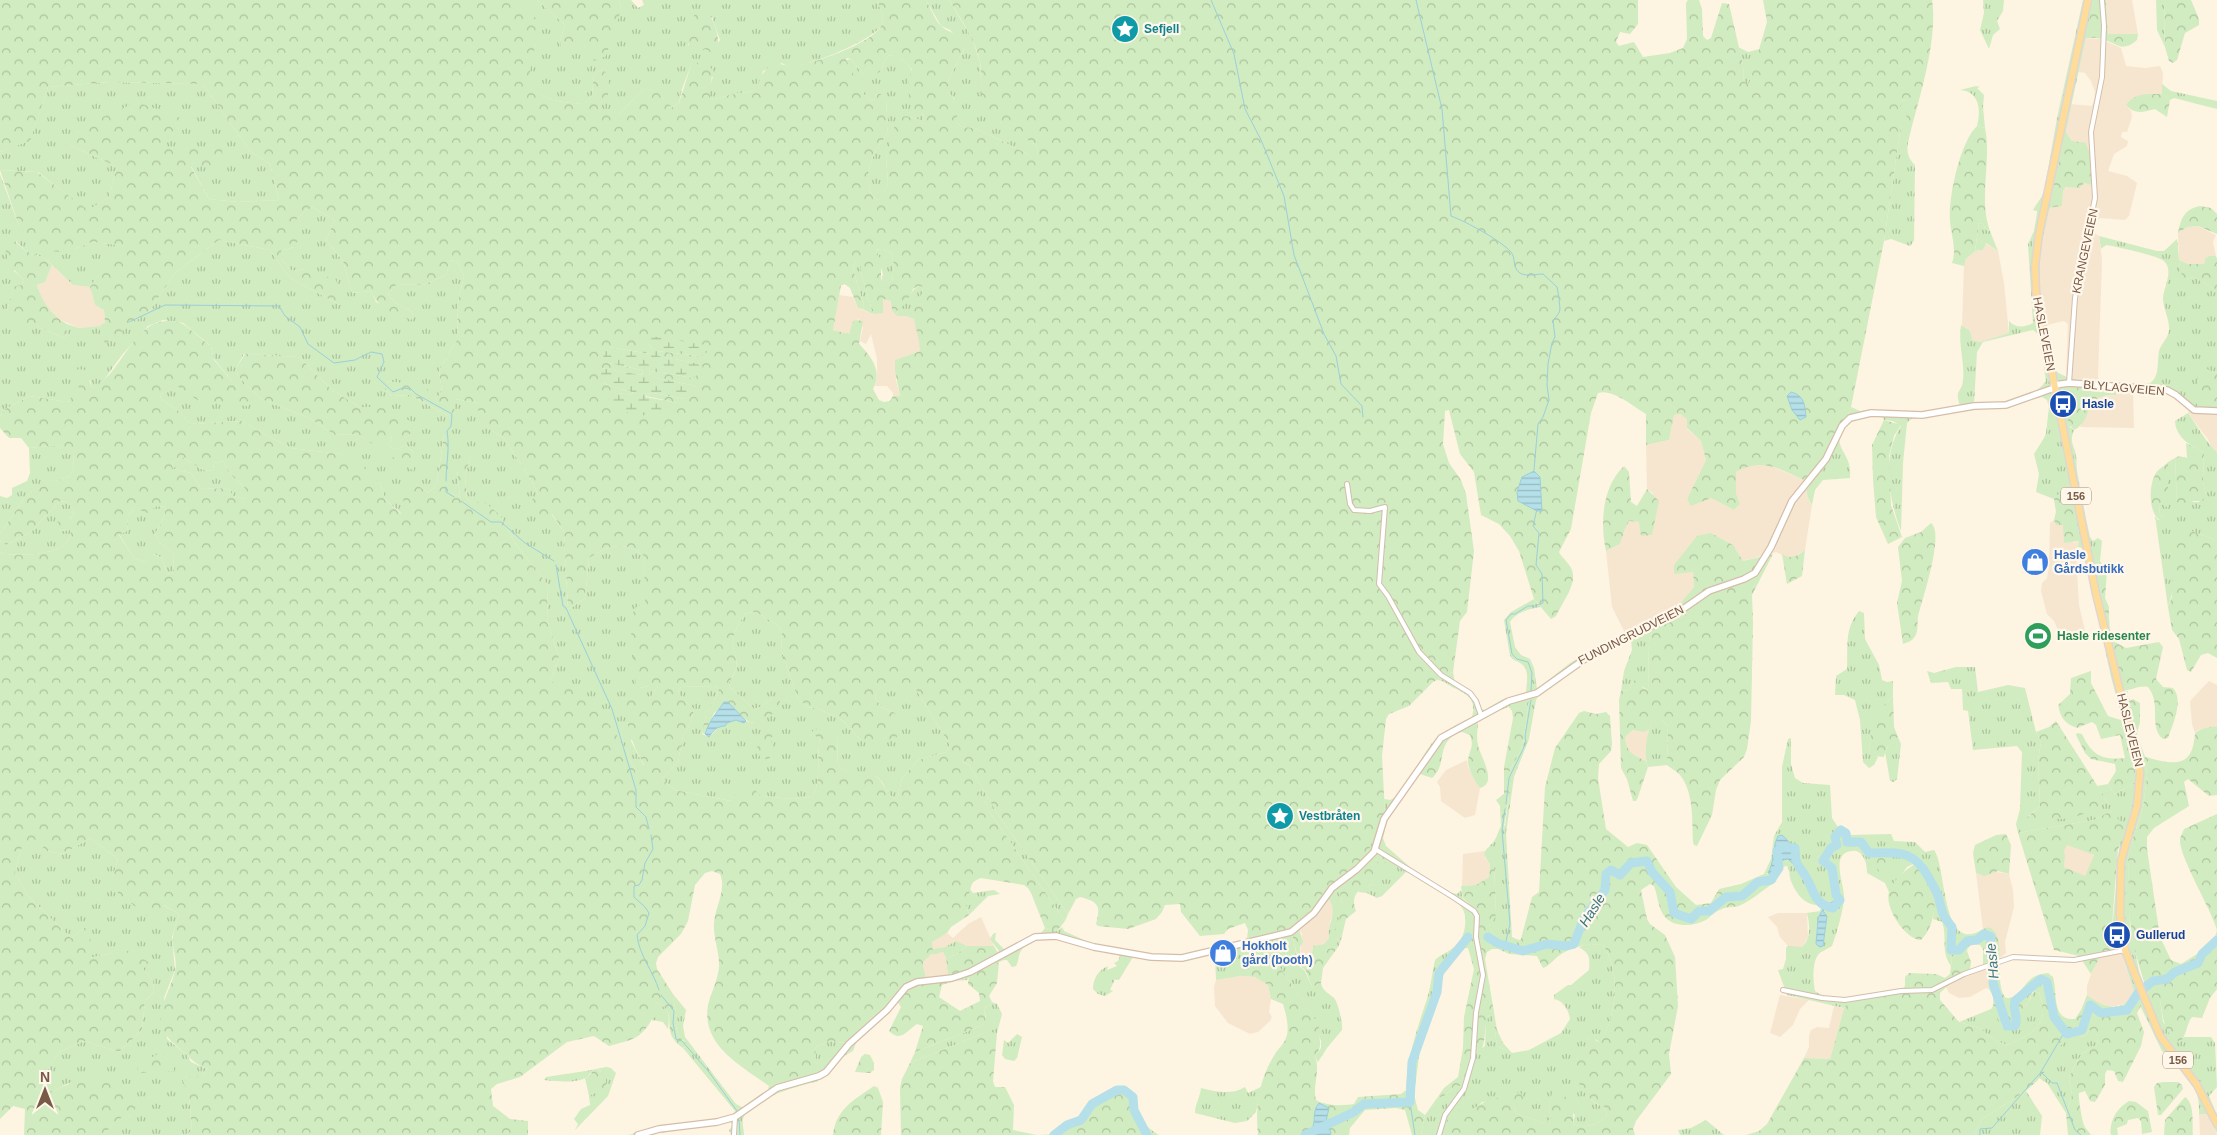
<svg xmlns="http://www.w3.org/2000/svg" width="2217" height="1135" viewBox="0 0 2217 1135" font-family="Arial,sans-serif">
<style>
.residential{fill:#f6e6d0}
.grass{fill:url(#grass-tufts);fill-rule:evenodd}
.forest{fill:url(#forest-crowns);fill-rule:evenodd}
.wetland{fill:url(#wetland-marsh)}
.water{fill:url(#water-rules);stroke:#9bcfdb}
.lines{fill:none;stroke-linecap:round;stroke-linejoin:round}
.stream{stroke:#9bcfdb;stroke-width:1}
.river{stroke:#b5e0e9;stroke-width:9}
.street-casing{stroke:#d2beab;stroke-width:6}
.secondary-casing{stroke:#d5bea8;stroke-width:8}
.primary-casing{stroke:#dfd7d3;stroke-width:9}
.street{stroke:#fff;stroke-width:4}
.secondary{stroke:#fff;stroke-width:5.5}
.primary{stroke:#ffdc98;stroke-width:6}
.labels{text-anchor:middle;stroke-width:4.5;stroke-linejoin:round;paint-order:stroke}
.shield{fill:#fff7ea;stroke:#a08978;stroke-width:1}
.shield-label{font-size:11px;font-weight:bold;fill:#785a47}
.culture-label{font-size:12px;font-weight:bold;fill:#0d838f;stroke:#fff7ea;text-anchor:start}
.street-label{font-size:12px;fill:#785a47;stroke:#fff7ea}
.transit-label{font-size:12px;font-weight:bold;fill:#164399;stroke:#fff7ea;text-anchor:start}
.shop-label{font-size:12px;font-weight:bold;fill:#366cbe;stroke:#fff7ea;text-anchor:start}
.leisure-label{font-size:12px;font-weight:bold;fill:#27864d;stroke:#fff7ea;text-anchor:start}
.water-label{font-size:14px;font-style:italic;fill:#3b7786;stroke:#fff7ea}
</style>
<defs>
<pattern id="grass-tufts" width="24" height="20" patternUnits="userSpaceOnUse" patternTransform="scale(1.25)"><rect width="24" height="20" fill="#d1ecc0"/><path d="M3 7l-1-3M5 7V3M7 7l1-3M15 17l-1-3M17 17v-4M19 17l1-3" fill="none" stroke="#aec29e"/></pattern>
<pattern id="forest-crowns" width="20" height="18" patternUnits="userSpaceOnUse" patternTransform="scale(1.25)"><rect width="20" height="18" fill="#d1ecc0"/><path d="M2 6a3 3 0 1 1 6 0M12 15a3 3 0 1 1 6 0" fill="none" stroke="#aec29e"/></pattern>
<pattern id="wetland-marsh" width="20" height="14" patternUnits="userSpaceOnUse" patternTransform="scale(1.25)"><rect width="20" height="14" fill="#d1ecc0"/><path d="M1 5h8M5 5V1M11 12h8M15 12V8" fill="none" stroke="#aec29e"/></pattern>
<pattern id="water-rules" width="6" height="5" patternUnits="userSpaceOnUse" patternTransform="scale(1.25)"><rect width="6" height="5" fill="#b5e0e9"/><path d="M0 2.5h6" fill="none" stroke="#98b9bf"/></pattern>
</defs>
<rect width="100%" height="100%" fill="#fef4e2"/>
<g class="residential">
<path d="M2106,0H2132L2138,34H2108Z"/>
<path d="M2085,38L2101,39L2121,48L2126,66L2145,68L2160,66L2163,73L2162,94H2147L2126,105L2131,111L2132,117L2127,132H2122L2121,137L2128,141L2127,146L2114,154L2108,171L2127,176L2137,183L2129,216L2125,220L2100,218L2095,222L2094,233L2099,236L2102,260L2098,377L2100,381L2071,379L2066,375L2068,324L2064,321L2047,325L2040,298V253L2049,208L2062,206L2063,191L2067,187L2080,188L2084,183L2092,184L2091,157L2072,141L2065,131L2071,104L2092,106L2094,100L2095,92L2091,81L2085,73L2078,72Z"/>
<path d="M2198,226L2216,235L2213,242L2216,256L2205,259L2204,264H2188L2179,260L2178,233L2187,227Z"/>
<path d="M1985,243L1998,251L2004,283L2009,333L1980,342L1972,340L1962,325L1964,266L1966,259L1975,251L1983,250Z"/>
<path d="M52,265L73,285L90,287L95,305L104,309L105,324L99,326L79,328L54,317L43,302L37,285L45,282Z"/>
<path d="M839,295L853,297L858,308L873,314L883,299L891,301L906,316L914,319L920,337V351L895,360L896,381L900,396H893V393L887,386H875L877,378V359L871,334L866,344L860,341L863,328L859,319L852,323L849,334L833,330Z"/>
<path d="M2117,389H2133L2134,428L2080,427L2092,402L2099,396L2116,395Z"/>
<path d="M2189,409L2200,414L2217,413V452L2212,448L2207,438L2188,413Z"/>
<path d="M1680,414L1687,419V429L1701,441L1706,460L1687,499L1711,498L1734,510L1740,504L1736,493V472L1749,465L1766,464L1804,480L1808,498L1812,505L1805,550L1794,557H1787L1776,552L1743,561L1733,545L1711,533L1693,572L1694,587L1671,614L1653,629L1628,639L1612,607L1606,551L1620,544L1625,529L1629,521L1639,522L1653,493L1647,489L1646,445L1669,440L1674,415Z"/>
<path d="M2054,520L2056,525H2063L2074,543L2079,541L2076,556L2079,605L2085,631L2062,640L2054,621L2047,614L2041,591L2042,583L2047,578L2049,567L2050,523Z"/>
<path d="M2209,681L2217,685V726L2198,730L2195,733L2192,724L2190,701Z"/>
<path d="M1633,730L1643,732L1649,730L1646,761L1632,755L1626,747L1625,737Z"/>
<path d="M1467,760L1468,767L1480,788L1475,815L1465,818L1441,801L1440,787L1437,782L1446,770Z"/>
<path d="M2067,844L2094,855L2085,877L2064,867L2065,857L2063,850Z"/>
<path d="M1485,851V858L1490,864L1489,877L1476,885L1462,886L1463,854Z"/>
<path d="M1992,871L2009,874L2013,890L2014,907L2005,942L2006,953L2000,958L1994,930L1989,927L1983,929L1976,873L1984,876Z"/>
<path d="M1327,897L1334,905V912L1330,921L1329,938L1324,944L1313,946L1312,953L1300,955L1302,934L1299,929Z"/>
<path d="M1778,913H1807L1808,937L1802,948L1788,946L1780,937L1777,927L1768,917Z"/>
<path d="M981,917L994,946L970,947L954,942L945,947L932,949V942L938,938L947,933L953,938L968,924Z"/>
<path d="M2117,950L2123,956L2135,995L2128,1003L2110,1007L2096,1002L2087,995V986L2091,974L2103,951Z"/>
<path d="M940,952H943L946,958L948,976L926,977L922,963L924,958Z"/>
<path d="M1983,965L1988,968L1991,974L1989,989L1986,988L1970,997L1959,998L1949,993L1946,987L1960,974Z"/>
<path d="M1241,976L1255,977L1268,985L1271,999L1269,1012L1272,1017L1270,1021L1258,1032L1250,1034L1228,1023L1215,1006L1214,987L1216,980Z"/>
<path d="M1780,995L1809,1000L1800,1009L1793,1025L1780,1037L1770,1033Z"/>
<path d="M1834,1006L1844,1008L1830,1059L1804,1058L1809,1047V1036L1811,1030L1817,1027L1829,1028Z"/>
<path d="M2203,1112L2207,1113L2213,1122L2217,1135H2200L2199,1114Z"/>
</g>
<g class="grass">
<path d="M519,0H537L565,25L560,41L587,46L621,10L619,0H631L638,8L644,5L642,0H877C880,8 885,18 881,26C873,40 804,69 789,66C786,66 784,64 782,63L763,71L760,84L753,91L729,95L711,100L708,90L713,77L691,65L682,89L679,103L671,108C664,98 657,89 644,89L619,114H600L598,105L606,72L601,70L594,74L592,95L585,103C564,104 542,100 526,85L536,43ZM712,17L720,40L711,53L705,49L700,50L688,45L692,37Z"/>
<path d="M926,0H949L972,38L980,62L982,93L1000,122L1036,145L1038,151L1037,155H1030L975,128L963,127L956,122L954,98L948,92V81L965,47L950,30L941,26Z"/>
<path d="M1983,0H2004L2003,11L1997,21L2000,29L1993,35L1989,49L1980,30L1984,13Z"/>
<path d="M2083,0H2093L2090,18L2040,252V298L2056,371C2074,386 2126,384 2150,383C2160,377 2157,361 2159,351C2161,344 2168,338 2169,331C2170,319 2163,309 2163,298C2164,286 2174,271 2164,261C2159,256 2114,246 2106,245L2101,249L2099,236L2157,251H2164L2177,239L2180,269L2186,279L2194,277L2217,291V373L2212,371L2199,404V407L2217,408V413L2192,412L2179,399L2167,392L2088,386L2070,427L2074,430C2069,443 2074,444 2076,455C2077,460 2076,466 2077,471C2081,493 2085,515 2090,537L2093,541L2098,538L2102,541L2100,561L2096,562L2105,614L2109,617L2110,633L2115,642L2112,644L2113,648L2123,690L2128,691L2127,695L2130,700L2126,703L2145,757L2147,775L2143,808L2128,853L2130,928L2139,971L2149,999H2160L2163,1022L2180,1042L2184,1037H2211L2215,1043L2217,1087L2209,1096L2217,1115V1133L2207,1114H2199C2199,1107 2199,1100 2197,1094C2194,1083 2171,1057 2162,1051L2135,995L2123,956L2117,950L2112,932L2120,839L2111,811L2094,820L2018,833L2016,824L2020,809L2022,752L2017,746L1973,750L1968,711L1963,710L1962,689H1951L1948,682L1931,683L1927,671L1934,673L1956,667H1975L1978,692L2008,685L2025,688L2036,732L2041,742L2038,760L2040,806L2028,816H2046L2107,801L2097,786L2108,784L2115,794L2137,781L2133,758L2111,677L2085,556L2082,548L2078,547L2079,541L2069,484L2054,499L2036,492L2039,474L2034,454L2044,438L2046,433L2049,407L2047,400L2042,397L1999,409H1981L1911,419L1907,423L1903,463L1901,531C1889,500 1881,456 1901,426L1893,421L1884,420L1882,416C1866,414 1851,419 1841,432L1851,407L1860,411L1870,410L1925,413L1960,406C1954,389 1962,393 1963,380C1965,362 1958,346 1961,325L1970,331L1972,340L1980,342L2009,333V321C2015,328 2025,328 2033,323L2028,244L2034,231L2037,213V211L2033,210C2036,204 2041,199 2044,192L2057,118ZM2033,330L2039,335L2046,381C2030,403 1998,402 1974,404L1977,352L1983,342Z"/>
<path d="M2156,0H2164L2165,47L2157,30Z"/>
<path d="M1738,47L1748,52L1760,49L1749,84L1744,83L1743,65Z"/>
<path d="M890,55C925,62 909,94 924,116L923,121L907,116L889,148L886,157L888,183L882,199L878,200C861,191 869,164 876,150C879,144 885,139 887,133C890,122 885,112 887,102L876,94L874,100L871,101C857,91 853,74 846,60L851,59L863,75L880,72L886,57Z"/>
<path d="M110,82L203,84L250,151L270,164L279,200L238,202L209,199L191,166L162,148L70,145L117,167L109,197L88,211L38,172L0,170V152L30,140L48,87Z"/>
<path d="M2162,84L2171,91L2217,101V109L2174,98L2170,100L2162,94Z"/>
<path d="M1976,86L1980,87L1977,88L1984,95L1983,107L1985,128L1977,126C1981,111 1980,91 1960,90Z"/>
<path d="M1907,100V133L1910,134C1907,147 1905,155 1915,165L1914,241L1910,246L1891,239L1884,241L1900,132V101Z"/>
<path d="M0,174L19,226L74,249L92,242L119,245L90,287L73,285L46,259L26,251L16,241L14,271L24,280L21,285L13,288L7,311L21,326H37L66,339L67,324L79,328L99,326L105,343L150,310L175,273L219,240L270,250L290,278L340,305L306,269L292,271L281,259V251L294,247L296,220L310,206L335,220L326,240L343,261L352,293L371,291L376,302L411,320L413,312L394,302L388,294L397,284L423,285L446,275L451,260L458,262L464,276L458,302L457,340L439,371L442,391L437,398L400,383L386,381L385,390L392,396L410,395L448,416L455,399L477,403L491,430L504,438L533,483L538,495L564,532L568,610L585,598L589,558C610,545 623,540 644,556L646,603L640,688L649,686H658L650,698L631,741L644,766L636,773L627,752L550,682L559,658L547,619L548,585L515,543L500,515L467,499L465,476L471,454L457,470L460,497L450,493L444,435L437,484L428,493L416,484L406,493L402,514L385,499L380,483L340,454L290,448L242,421L190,424L180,412L161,399L160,394L177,385L200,402H249L214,359L211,346L183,323L163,320L148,326L122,355L101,384L92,388L90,380L77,393H69L71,398L68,402L30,396L5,409L0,416ZM244,354L299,357L333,391L360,407H385L403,436H392L389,446L396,450L406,445L414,453V470L357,434L335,435L309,418L261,399L238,376L236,368Z"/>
<path d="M1979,223L1983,224L1986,230L1990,231L1998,251L1986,243L1983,250L1975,251Z"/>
<path d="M879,249L891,252L894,265L892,283L881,281L883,274L876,251Z"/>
<path d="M856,261L861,262V272L873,314L862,309L864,306L853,269Z"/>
<path d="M919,286L923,287C924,295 914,307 914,319L906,316H897L899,307C909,301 909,291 919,286Z"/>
<path d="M2188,413C2196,424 2208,445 2217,452V546L2213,539L2191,531L2168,607L2155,516L2158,520L2164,519L2160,515L2159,506L2162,502L2168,506V462L2175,458L2177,502H2199L2206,495L2203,482L2204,452C2191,446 2176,438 2175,421Z"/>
<path d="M1839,438C1840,454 1852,456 1850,478L1823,480L1815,490L1812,505L1808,498L1804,480Z"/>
<path d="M58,445L74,453L73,471L69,477L45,484L25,497L0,534V496L7,498L12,495V488L27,481L30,473L29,448Z"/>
<path d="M182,457L203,470L213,471L214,463L223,461L231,475L245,488V499L233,496L228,488L201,489L191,473L173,469L172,463Z"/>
<path d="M60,501C69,502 72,505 74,514L59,531L70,530L71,536C69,539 66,543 63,546C52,554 13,558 0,552V540L6,545L31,532Z"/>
<path d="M157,506L166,507L164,517L155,534L160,543L173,553L174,572L167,574L162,558L154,554L145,562L134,558L119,534L127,531L128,516L135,508Z"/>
<path d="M1534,599L1540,607C1529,609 1516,612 1510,622L1515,647L1521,655L1530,659L1534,668L1537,689L1570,663L1595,648L1622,637L1624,632L1628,639L1594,656L1539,695L1536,700L1529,739L1514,777L1506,833L1512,937L1519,940L1521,944L1518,947C1503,944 1494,940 1489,925L1496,914L1494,864H1490C1479,850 1487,851 1494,841C1497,837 1498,831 1501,826H1505L1510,789L1509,772L1523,746L1529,699L1495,712L1449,735L1429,758L1420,774L1387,820L1383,838L1386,846L1410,867L1448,892L1457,894L1461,890L1463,899L1479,912V924L1468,935V948H1465L1445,970L1420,1049L1414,1095L1406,1090C1407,1058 1417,1029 1427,999C1431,986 1432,973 1435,960C1442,953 1453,951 1460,941C1465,934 1468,916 1462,908C1453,895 1420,877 1406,872L1382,896L1377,898L1367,893L1358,892L1362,887L1371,885L1373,880H1386L1368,861L1355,874L1341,884L1342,912L1335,939L1341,940L1338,947L1312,953L1313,946L1324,944L1329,938C1327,920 1340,912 1327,897L1309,920L1292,934L1299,966L1305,971L1312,987L1321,983C1323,991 1327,992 1334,998C1338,1002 1343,1024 1342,1030L1327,1048L1318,1062L1315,1057L1321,1048V1041L1318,1034L1316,1021L1277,963L1249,969L1239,973L1241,976L1216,980L1215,954L1182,961L1133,957L1119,980L1115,979L1110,990L1113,991L1105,996L1098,994L1093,989C1093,979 1098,970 1108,966L1107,970L1117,966L1114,963L1118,961L1120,956L1118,954C1098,949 1034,925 1021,951C1018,955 1019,961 1016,966L1012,967L1007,960H1004L972,973L967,980L932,982L910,988L878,1022L862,1037L856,1043L853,1051L844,1056L832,1070L818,1081C800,1086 750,1098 743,1119C742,1124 744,1130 744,1135H731L729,1130L733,1125L730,1122L647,1135H629L659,1125L706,1121L734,1114L735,1111L683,1048L685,1047V1042L678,1035L676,1026L678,1023C677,1014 673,1000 673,994L686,1010L683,1026L685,1037L736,1104L744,1108L768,1090L769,1086L807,1077L823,1068L815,1062L816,1047L829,1041L846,1043L903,987L926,977L934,978L956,975L999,951L990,939L993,934L996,933L995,940L1005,950L1041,933L1045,928L1057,931L1062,927L1064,931L1093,944L1164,956L1196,955L1257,937L1326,889L1359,862L1385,814L1384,799L1390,800C1408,793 1420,756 1433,742C1443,730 1458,724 1472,717C1477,699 1467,694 1452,687C1447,684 1443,680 1437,680L1453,672L1455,683L1474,694L1481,709L1485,710L1503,699L1526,694C1526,684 1531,669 1520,663C1516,660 1513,661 1510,656L1504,620L1511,612Z"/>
<path d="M1859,611L1864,613L1865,639L1879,665L1882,680L1887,682L1893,681V696C1875,712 1871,729 1869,752L1878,757L1874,765L1869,768L1863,762L1860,720L1855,700L1844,695H1835L1836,676L1847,669C1848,647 1844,629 1859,611Z"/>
<path d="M756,612L779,626L782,634L781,649L798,699L808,707L819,709L842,720L861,740L895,713L881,707L875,697C880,678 900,682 915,688L950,745L946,752L918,760L902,778L898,796L894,798C885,794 885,782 877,777C872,773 868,778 862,778C853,777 844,771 838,765L837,736L820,739C816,757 822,782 812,797L792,799L761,796L731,801L675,790L662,779L678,762L683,736L691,723L694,709L682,699L678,691L681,687L715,686L719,689L715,699L707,710L702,734L709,737L720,726L736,720L744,723L746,721L754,723L774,697L760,707L754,709L730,687L729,683C731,679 735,674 736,669C738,660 734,654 733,645C732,635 740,619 747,613Z"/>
<path d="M1653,629L1649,643L1648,690L1633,681L1629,690L1621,691L1624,671L1632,650L1631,639Z"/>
<path d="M1656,720H1662L1668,726L1667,765L1648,767C1643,754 1647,734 1652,721Z"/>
<path d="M1898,737L1901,744L1897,779L1894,782L1890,781L1885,752L1891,741Z"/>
<path d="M1791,738V764L1795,778L1803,783L1830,785L1832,818L1842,833L1850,835L1891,834L1894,841L1915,842L1925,852L1934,850C1947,867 1941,957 1983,929L1980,945C1974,943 1968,945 1967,951H1962L1952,957L1951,966C1940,950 1948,939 1942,922L1933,919C1935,899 1937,876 1921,860L1907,867L1889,892L1885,883L1867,873C1867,866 1866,861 1862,855C1859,852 1857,850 1852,851C1829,853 1845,885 1844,898C1844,908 1836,936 1832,946C1828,949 1821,951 1818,955C1812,963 1813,982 1815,991C1827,1000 1840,999 1854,997L1844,1008L1787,995L1778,970L1783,969L1786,959V948L1788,946L1802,947C1811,939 1810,925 1807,913L1820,911L1821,907L1823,909L1817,924L1816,944L1823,946L1827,916L1823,911L1835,900L1824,904L1821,901L1818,902L1817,905C1804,905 1794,891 1790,878C1789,873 1790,871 1787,866L1782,867L1777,876L1774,874L1779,861L1788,859L1791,860L1796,853L1787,839L1776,840L1772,866L1768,873L1764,874L1771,859L1774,836L1782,822V767L1788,739Z"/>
<path d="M961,761L969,765L997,813L1068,914L1065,921L993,817Z"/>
<path d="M34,838L47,851L63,854L90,838L118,859L113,876L179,914L172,937L175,970L164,998L167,1039L187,1055L191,1062L207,1069L202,1076H189L183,1079L189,1095L192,1130L187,1135H103L118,1118L131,1115L69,1083L47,1095L36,1089L59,1052L84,1041L119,1052L142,1030L145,1001L154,992L153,981L143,969L148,961L112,953L90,958L84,928L71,938L28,896L15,873L21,849Z"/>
<path d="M970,889L973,893L994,890L1000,894L988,896L969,915L966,905L975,899L970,898L969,895Z"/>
<path d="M956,941L967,946L957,954L946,958L943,952L931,955L932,949L945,947Z"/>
<path d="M1591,944L1603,945C1622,972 1616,1015 1601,1043L1589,1035L1588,1045L1577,1059C1581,1078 1582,1102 1605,1107L1607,1115C1597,1125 1586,1129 1573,1124L1575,1115L1553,1092L1549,1108L1551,1119L1543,1123L1516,1113L1514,1107L1504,1100L1482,1102L1475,1109L1463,1112L1444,1129L1443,1135H1421L1425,1115L1437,1098L1444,1096L1455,1086H1463L1472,1055L1485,1046L1486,1021L1489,1015L1493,1016L1497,1046L1512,1053L1529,1050L1561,1033L1570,1019C1569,1011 1563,1000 1554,999V995L1568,985H1571L1589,970C1590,958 1590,954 1579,947Z"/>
<path d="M2035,991L2039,993C2052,1024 2032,1034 2008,1045L1996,1041L1979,1028L1959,1022L1991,1009L1993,1006L2003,1028L2029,1002L2033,992Z"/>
<path d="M656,1002C669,1009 670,1014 668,1029L663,1022L652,1020L653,1009Z"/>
<path d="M992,1002L997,1004L1002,1014L997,1033H984L910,1063L915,1052L983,1025L986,1018L984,1009Z"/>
<path d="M2089,1030H2094L2098,1038L2097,1045L2083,1053L2075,1064L2069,1079L2072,1095L2066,1113L2047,1083L2039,1078C2049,1067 2055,1045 2068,1038C2072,1036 2080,1037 2085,1036Z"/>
<path d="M1017,1034L1022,1037L1017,1058L1014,1061L1005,1059L1002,1055L1004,1040L1008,1043Z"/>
<path d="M606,1067L611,1068L616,1073L608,1096L575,1130L578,1124L574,1119L581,1109L590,1105L589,1096L597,1092L601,1071L596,1069Z"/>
<path d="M592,1070C588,1086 557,1081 544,1080L546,1077Z"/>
<path d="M1245,1087L1248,1093L1261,1087L1256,1112L1247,1121L1235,1123L1195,1113C1195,1104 1200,1098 1201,1088C1215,1092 1233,1095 1245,1087Z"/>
<path d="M2026,1091L2042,1116L2040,1135H1974L1982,1119Z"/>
<path d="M1706,1120L1724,1135H1680L1678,1130L1691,1128Z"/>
</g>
<g class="forest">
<path d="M0,0H519L537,22L536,43L527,85C542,100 564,104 585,103L592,95L594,74L601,70L606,72L609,79L608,95L598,105L600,113L619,114L644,89C657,89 664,97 671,108L679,103L691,65L702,61L712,69C713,82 707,87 711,100L729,95L753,91C761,83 761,69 773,65C780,62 784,66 791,66C809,66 873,43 881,26C885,18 880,8 877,0H926C930,7 935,20 941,26C949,33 961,34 965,47L948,81V92C957,101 959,110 956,122L963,127L975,128L1030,155H1037L1038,151L1036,145C1019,134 998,124 986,108C978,95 983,76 980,62C975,39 961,19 949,0H1638V24L1630,34L1620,32L1616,42L1619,46L1634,42L1643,57L1670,53L1683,48L1687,39L1686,3L1688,0H1699L1702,9L1703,36L1707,40L1711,38L1722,3L1729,4L1743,65L1744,82L1749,84L1767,22L1763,0H1932C1938,39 1920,95 1910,134H1907L1906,100L1900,101V132L1884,241L1851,407L1839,438L1804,480C1778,469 1763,457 1736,472V493L1740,504L1734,510L1711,498L1691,506L1687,499L1706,460L1701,441L1687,428V419L1680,414L1674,415L1669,440L1646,445V414C1634,407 1612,388 1598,393L1591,413L1571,529L1559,552C1562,558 1568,562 1571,568C1579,583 1562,602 1556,616L1551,619L1534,599L1519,551L1510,536L1499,524L1481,515L1474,472L1460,454L1449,410L1445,411L1443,444L1449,463L1461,480L1466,494L1474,551L1467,612L1460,621L1453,672L1433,682L1409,706L1389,714L1386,719L1382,756L1385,814L1369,849L1359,862L1326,889L1299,923L1275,934L1247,939L1248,930L1245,923L1228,929L1224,934L1200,936L1181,912L1180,904L1165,905L1162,912L1156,919L1128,929L1098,926L1096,924C1100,908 1101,902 1080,897L1076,899L1068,914L997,813L969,765L962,761L993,817L1065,921L1057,931L1045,928L1031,893L1028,888L1024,885L981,878C971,881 971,886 969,895L977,901L975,904L966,905L969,915L951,927L947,933L932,942L933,952C923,965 920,956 926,977L903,987L846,1043L829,1041L816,1047L815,1062L824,1068L807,1077L769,1086C742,1066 701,1046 708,1005C711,993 717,982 719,968C720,953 713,938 714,923C715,907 727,889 720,874L712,871L705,873L695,885L688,921L681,934L658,957L656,963L657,969L673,994C673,1000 677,1014 678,1023L676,1026L678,1035L687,1045L683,1048C657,1030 682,1015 656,1002C653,1008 654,1016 651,1021C640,1040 630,1040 609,1046L594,1036L567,1042L520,1077L497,1084L491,1089L493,1106L510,1119L528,1121V1135H187L192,1130L189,1095L182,1079L189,1076H202L207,1069C193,1063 191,1058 180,1049C144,1020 166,1006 175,971C178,959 171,948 173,936C174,929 177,921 179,914L164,905L150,918L118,893L113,876L118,859L90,838L63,854L47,851L34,839L21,849L15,873L28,896L71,938L84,928L90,929L91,958L112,953L118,946L149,962L143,969L153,981L154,992L145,1001L142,1030L119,1052L84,1041L59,1052L36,1089L47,1095C81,1076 117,1062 137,1106L131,1115L118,1119L103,1135H24L25,1109L13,1106L0,1119V552C13,558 52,554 63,546C66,543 69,539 71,536L70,530L58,531L57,522L70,519L74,514C72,505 69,502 60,501L31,532L6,545L0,540V534L25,497L44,484L69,477L73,471L74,454L58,445L29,448L21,438H9L0,428V416L5,409L30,396L68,402L71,398L68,393L74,391L77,393L80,389L73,378L78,369L85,370L92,388C125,374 134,309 180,323C186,324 203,341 211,346L214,360L250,402L247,406L200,402L177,386L160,394L161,399L180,412L190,424L242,421L290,448L340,454L367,468L380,483L385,499L401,514L406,484H416L428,493L437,484L444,435L451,437L450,493L460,497L457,470L462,446L469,449L471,454L465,476L467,499L476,503L482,500L500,515L515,543L548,585L547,619L559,658L550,682L571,685L613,729L627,752L636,773L644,765C632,744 624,723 626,698H650L658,686H649L640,688L636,684L630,620L635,608L645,602L644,556C623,540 610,545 589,558L585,598L568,610L564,532L552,514L542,516L532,513L528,503L538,495L533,483L504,438L491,430L479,414L477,403L455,399L454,412L448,416L410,395L392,396L385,390V381L423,385L437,398L442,391L439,371L457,340L458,302L464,276L458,262L451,260L446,275L423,285L397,284L388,294L394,302L413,312L411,320C393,313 379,310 371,291L352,293L343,261L326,240L335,220L310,206L296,220L299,239L294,247L281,251V259L292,271L306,269L336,280L343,301L340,305L290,278L270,250L219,240L175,273L150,310L105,344L99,326L105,323L104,310L95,305L90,287L118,245L92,242L74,249L59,252L44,250L33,244L19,226L0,170L37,172L88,210L109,197L117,167L70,145L73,130L137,102L181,118L162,148H222L223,165L191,167L209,199L238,202L279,200L270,164L250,151L203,84L110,82L48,87L30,141L0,152ZM890,55C901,58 906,60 912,70C905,85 909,96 912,111L922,113L924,116L923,121L907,116L902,117L895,125L886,157L888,183L882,198L878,200C861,191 869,164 876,150C879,144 885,139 887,133C890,122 885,112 887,102L881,94H876L874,100L871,101C857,90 855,74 846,60L847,58L851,59L863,75L871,76L880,72L886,57ZM878,249L891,252L894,265L892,282L881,281V260L876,251ZM856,261L861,263V272L873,314L883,313V299L891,301L892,310L897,316V311L906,303L913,289L918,286L923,287C924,296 916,302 914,310C912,321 920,337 920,351L895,360V371L900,396H893L890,401L884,402L879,400L873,389C883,371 871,356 859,344L863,321L855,320L852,323L849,334L833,330L841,285L845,284L850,288L858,308L862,309L864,306L853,269ZM649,344L701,356L657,351V356L701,364L694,378L650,371L649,374L652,377L696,386L685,399L653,393L645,394L646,396L678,403L609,392L630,395L634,393L605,384L601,368L640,375L643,373L642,370L608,363L609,347L651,354L652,349ZM182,457L203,470L213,471L214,463L223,461L231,475L245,488V499L233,496L228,488L201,489L191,473L173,469L172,463ZM157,506L166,507L164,517L155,534L160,543L173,553L174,572L167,574L162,558L153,554L145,562L134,558L119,535L127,531L128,516L135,508L147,513ZM756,612L779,626L782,634L781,649L798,699L808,707L819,709L842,720L861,740L883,744L896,739L901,725L895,713L881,707L875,697C880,678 900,683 915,688L950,745L946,752L918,760L902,778L898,796L894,798C884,793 884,779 873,775C860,779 848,775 838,765L837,736L834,733L815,729L811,733L820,739C816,757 822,782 812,797L792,799L761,796L752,787L739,790L731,801L675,790L662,779L678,762L683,736L691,723L694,709L682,699L678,691L681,687L715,686L719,689L715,699L707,709L702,733L705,734L714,713L728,703C752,727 753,730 781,707L779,698L774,697L760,707L754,709L730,687L729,683C731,679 735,673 736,669C738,660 734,653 733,645C732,635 740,619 747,613Z"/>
<path d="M537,0H619L621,10L606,56L594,61L587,46L578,45L570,54L562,51L560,41L565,25Z"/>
<path d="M2093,0H2106L2108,34H2138L2137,40C2121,54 2117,42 2101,39C2096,37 2090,38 2085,38Z"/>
<path d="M2164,0H2191L2199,19V25L2185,33L2177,60L2173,63L2169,61L2165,47Z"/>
<path d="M706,12C716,20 720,40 718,53H711L705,49L695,54L689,51C688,46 692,22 694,15Z"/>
<path d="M2147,94H2162L2170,100L2167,117L2155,109C2143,112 2135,115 2126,105C2132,97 2138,95 2147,94Z"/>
<path d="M1977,126L1985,128C1992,161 1978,198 1990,231L1986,230L1983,224L1979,223L1975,251L1966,259L1964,266L1952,263C1957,250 1951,234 1950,221C1948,198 1960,142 1977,126Z"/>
<path d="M2065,131L2072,141L2086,143L2091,157L2092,185L2084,183L2080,188L2066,187L2063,191L2062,206L2049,208Z"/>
<path d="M2200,206L2211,208L2217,214V234L2198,226L2187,227L2178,233C2181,219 2184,209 2200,206Z"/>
<path d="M10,237L26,251L46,259L52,265L45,282L37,285C43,303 50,314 67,324L66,339L37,326H21L12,324L7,311L13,287L21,285L24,280C11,268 5,259 5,240Z"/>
<path d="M2209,256H2216L2217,259V291L2194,277L2186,279C2180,274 2179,268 2179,260L2188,264H2204L2205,259Z"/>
<path d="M245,354L299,357L333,391L360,407H385L410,421L416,432L403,436H392L389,446L396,450L406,445L414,453V471L357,434L335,435L309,418L261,399L238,376L236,368Z"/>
<path d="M2204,368L2217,373V408L2199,407L2197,392L2198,370Z"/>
<path d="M2088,386L2117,389L2116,395C2082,393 2095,419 2074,430L2068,423L2066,390Z"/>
<path d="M1884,420L1901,425L1894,436L1889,456L1891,505L1902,537L1888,544L1876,517L1873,480L1872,445Z"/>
<path d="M2186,443L2204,452L2203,482L2206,495L2203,501H2193L2187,508L2177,502L2175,458L2179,456L2187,458Z"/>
<path d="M2168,462V506L2165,507L2162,502L2159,506L2160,515L2164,519L2163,522C2148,516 2148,486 2156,473C2158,469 2165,466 2168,462Z"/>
<path d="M1624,466L1629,472L1631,502L1637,506L1647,489L1659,501L1652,535L1641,536L1639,522L1629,521L1625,529L1620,544L1606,551C1600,523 1602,487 1624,466Z"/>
<path d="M2069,484L2079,530V541L2064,543L2063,525H2056L2054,520L2056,512L2054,499Z"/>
<path d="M1931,523C1945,534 1922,600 1918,617C1917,624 1919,633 1913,639C1911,641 1906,643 1903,644L1897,603L1902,581L1898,547L1905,538L1921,532Z"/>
<path d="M2191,531L2213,539L2217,546V658L2208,653L2201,655L2191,672L2187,670L2179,639L2172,630L2168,607L2172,597L2175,536L2179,532Z"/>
<path d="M1711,533L1733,545L1743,561L1773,554L1752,595L1753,622L1751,721L1747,749L1744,757L1720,780L1716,790L1712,815L1697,846L1694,845L1693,842C1692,822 1694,792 1680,775C1677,772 1671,768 1667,765L1668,726L1662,720L1652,721L1649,730L1643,732L1633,730L1625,737C1626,752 1633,755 1646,761L1648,767L1638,797L1636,801H1633L1627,779L1621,768L1619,700L1621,691L1629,690L1633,681L1639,680L1643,688L1648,690L1649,643L1653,629L1671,614L1694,587L1693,572L1674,574V565L1697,536Z"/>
<path d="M1805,550L1802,576L1787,584L1782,554C1791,560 1797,556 1805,550Z"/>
<path d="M2100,561L2107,571L2105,598L2109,607V617L2105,614L2095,562Z"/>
<path d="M2115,642L2126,648L2159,642L2163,647L2156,679L2163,687L2173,688C2184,700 2173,724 2168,738L2163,739C2148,727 2162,704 2148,687C2138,685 2132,691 2123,690L2113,648L2112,644Z"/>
<path d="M2091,671V683L2108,716L2124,721L2137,781L2115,794L2108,784L2116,771L2115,764L2091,759L2085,753L2076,735L2077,733L2082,734C2091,754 2102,761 2125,758L2120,735L2101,739L2096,725L2092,722L2077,728C2064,723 2061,718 2058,705L2070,694L2071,678Z"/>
<path d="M1893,696L1894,727L1898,737C1891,741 1885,748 1884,757L1873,756L1869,752C1871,727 1874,713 1893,696Z"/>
<path d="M1529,699L1523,746L1509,772L1511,784L1504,826H1501L1500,806L1496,800L1504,794V767L1513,718L1512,711L1508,706Z"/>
<path d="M2133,699L2140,703V722L2137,733L2126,703Z"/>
<path d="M1584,711L1596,714L1606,712L1610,716L1612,744L1611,751L1599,764L1598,778L1606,829L1628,847L1637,843L1647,845L1676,887L1696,905L1711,903L1719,889L1741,884L1764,874L1770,873L1777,876L1776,882C1763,889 1754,899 1741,905C1735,908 1728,906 1722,909C1716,911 1711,916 1706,920C1694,926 1676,928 1666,918C1658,910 1658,896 1654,886L1650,884L1641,890L1647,919L1650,924L1665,935L1675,957L1678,1006L1669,1054L1671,1074L1636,1121L1633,1129L1635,1135H1443C1444,1126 1448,1115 1457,1110C1471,1114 1482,1102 1494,1097L1504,1100L1514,1093H1521L1524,1099L1514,1107L1516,1113L1543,1123L1551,1119L1549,1108L1552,1092C1570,1093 1575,1108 1573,1124C1586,1129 1597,1125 1607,1115L1605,1107C1587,1103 1571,1078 1577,1060C1580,1049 1588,1049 1589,1035H1594L1596,1041L1601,1042C1616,1015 1622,972 1603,945C1590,943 1574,946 1563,953C1555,957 1551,965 1543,968L1537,956L1509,954L1498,949H1492L1487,952L1485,959L1497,1030L1503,1043L1512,1053L1497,1046L1493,1017L1489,1015C1483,1027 1487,1041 1480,1053L1472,1055L1463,1086H1455L1444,1096L1437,1098L1444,1088L1458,1077L1463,1048L1464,1017L1474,969L1468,948V934L1479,924V913L1463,898L1461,886L1476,885L1489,877L1490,864L1494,863L1496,914L1494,920L1489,925C1494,939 1503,944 1517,947L1520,944L1519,940L1521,939L1532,897L1539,892L1545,787L1555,748L1579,713Z"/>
<path d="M1478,720C1478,728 1476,737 1478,745C1479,754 1499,783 1480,788C1476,783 1468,769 1468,762C1468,752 1475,747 1470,735L1462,732C1434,741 1449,763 1432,778L1420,774L1440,742L1449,735Z"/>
<path d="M2056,721L2107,801C2090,812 2066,825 2046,816L2039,822L2021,823L2040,806L2038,760L2041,742L2036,732L2049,727Z"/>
<path d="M2217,726V795L2209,796L2188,779L2184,782L2189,806L2154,828L2147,837V849L2160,937L2171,960L2181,964L2213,944L2217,930V989L2210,998L2202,1018L2192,1017C2186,1025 2187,1035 2180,1042C2163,1035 2163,1015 2160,1000L2149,999L2133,945L2129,911L2128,853L2143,808L2147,775L2145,757C2166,762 2190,771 2194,741C2195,737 2194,733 2198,731C2203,728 2211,727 2217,726Z"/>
<path d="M775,727L778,730L771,738L773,750L769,759H761L756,748L758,746L760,734Z"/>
<path d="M2111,811L2125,827L2118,850L2113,911L2112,932L2117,950L2103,951L2091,974L2079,956L2054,950L2018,833L2094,820ZM2067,845L2094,855L2085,876L2064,867L2065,857L2064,850Z"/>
<path d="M2217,814V930C2211,909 2179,856 2180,840C2180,837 2183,832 2184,829Z"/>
<path d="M2006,834L2011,845L2009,874L1998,871L1984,876L1976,873L1973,853L1975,845L1996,835Z"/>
<path d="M1888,855L1891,860C1891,867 1889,872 1882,875L1871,860V858Z"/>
<path d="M1922,860C1938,879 1940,922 1921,940C1906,940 1884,908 1889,892C1893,879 1910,866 1922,860Z"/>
<path d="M1368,861L1372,865L1380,861L1387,863L1388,877L1386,880H1373L1371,885C1356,889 1351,897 1356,911L1346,919L1341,940L1335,939L1333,936C1338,918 1343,915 1341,894L1336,890Z"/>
<path d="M1989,927C2009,935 1992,984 2006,998C2018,999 2023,985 2032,978C2036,975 2042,974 2048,973L2053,977C2058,994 2051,1021 2075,1019L2081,1010L2087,995C2104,1008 2120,1013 2135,995L2141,1006L2137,1013L2144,1032L2141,1046L2123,1082L2118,1081L2114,1071L2107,1070L2105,1074V1085L2095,1102L2090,1101L2085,1091L2079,1093C2078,1097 2082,1120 2084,1125C2085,1128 2089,1132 2091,1135H2068L2066,1113L2072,1095L2069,1079L2075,1064L2083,1053L2097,1045L2098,1038L2094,1031L2089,1030L2085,1036L2068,1039L2059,1047L2046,1070L2037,1081L2026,1091L1982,1119L1974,1135H1746L1759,1131L1767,1124L1804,1058L1830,1059L1844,1008L1848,1003L1854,997L1902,989L1905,986V977L1909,973L1936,974L1945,978L1950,974L1952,957L1962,950L1967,951L1971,962L1970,970L1960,974L1940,993V1000L1959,1022L1979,1028L1996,1041L2008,1045C2032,1034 2052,1024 2039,993L2035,991L2032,992L2029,1002L2020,1011C2021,1023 2021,1026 2009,1030C2001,1027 1995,1016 1993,1007C1993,1004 1994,1000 1993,995L1989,989C1990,980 1993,971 1983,965V949L1980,945L1983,929Z"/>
<path d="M1299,929L1303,942L1300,947V955L1338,947L1323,968L1321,983L1312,987L1306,971L1297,963V955L1292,934Z"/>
<path d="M1275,940L1274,946L1269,950L1249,952L1237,947Z"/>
<path d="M967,946H994L999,955L979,966L948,976L946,958L957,954Z"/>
<path d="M1255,960L1277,963L1319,1025C1317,1040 1325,1042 1315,1057C1321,1070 1312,1086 1316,1100C1326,1106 1343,1106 1354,1104L1358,1097L1401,1094L1406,1090L1414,1095L1418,1110L1425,1115L1421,1135H1412L1405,1110L1396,1108L1365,1110L1350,1128L1349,1135H1330L1326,1121L1315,1108L1314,1128L1308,1135H1258C1255,1105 1259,1080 1275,1054C1278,1049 1284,1044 1286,1038C1290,1029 1286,1014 1283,1004L1271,999L1268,985L1255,977L1241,976L1239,973L1240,971L1249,969Z"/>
<path d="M999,962L997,983L989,996L992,1002L984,1009L986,1021L983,1025L915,1052L923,1026L917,1024C907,1030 901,1043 889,1031L901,1007L897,1001C911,983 930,982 951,982L942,985L939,997L960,1011L980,1001L979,993L968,984L969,975Z"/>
<path d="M991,1032L997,1033L993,1081L995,1087H1005L1014,1105L1013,1130L1037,1135L1057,1134L1067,1125L1081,1120L1092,1104L1117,1090H1124L1133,1097C1134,1115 1144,1126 1159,1135H901L900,1088L902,1079L910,1063L984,1033Z"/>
<path d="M161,1052L167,1055L174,1064V1071L138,1073L137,1066Z"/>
<path d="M865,1054L870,1055L874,1063V1070L870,1073L855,1072L861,1057Z"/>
<path d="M596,1069L606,1074V1089L603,1094L597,1092L589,1096L585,1078L591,1075L592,1070Z"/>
<path d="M2164,1082H2178L2182,1085L2183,1089L2161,1115H2158L2154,1087L2157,1083Z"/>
<path d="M874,1086L878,1088L883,1102L881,1135H833C836,1109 854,1100 874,1086Z"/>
<path d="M2185,1097C2195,1103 2192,1124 2193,1135H2164L2165,1120Z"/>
<path d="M2129,1101L2136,1102L2148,1111L2152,1132L2142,1134L2141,1121L2138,1118L2128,1120L2127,1124L2117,1128L2118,1135H2111C2109,1121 2117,1108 2129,1101Z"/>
</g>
<path class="wetland" d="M651,336L705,345L709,349L706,353L701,356L657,351L658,356L701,364L703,368L694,378L650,371L649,374L653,377L696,386L697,390L690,398L685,399L653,393L645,394L646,397L678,403C675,408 671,409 665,411C638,421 622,412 600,396V392L630,395L634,393C623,387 592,388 601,368L641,375L643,373L642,370L608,363L604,360L603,353L604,349L609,347L650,354L652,349L646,338Z"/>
<g class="water">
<path d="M1791,392C1804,395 1805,405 1806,417L1800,420L1792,410L1787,396Z"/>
<path d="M1534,471L1540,477L1542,511H1537L1518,501L1517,492L1522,477Z"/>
<path d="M724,702H728L746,721L744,723L736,720L727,723L725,726C717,726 713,731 709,737L705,734C710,719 716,714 724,702Z"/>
<path d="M1782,835C1791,842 1797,853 1797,864L1794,865L1788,859C1779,860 1775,865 1774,874L1768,873C1775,861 1772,848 1778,836Z"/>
<path d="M1835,900L1839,903L1836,908L1825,909L1823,911L1827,916L1823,946L1820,947L1816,944L1818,918L1823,909L1817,905L1818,902L1828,904Z"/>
<path d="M1319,1103L1329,1108L1326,1121L1331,1133L1330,1135H1308C1319,1123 1310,1113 1319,1103Z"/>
</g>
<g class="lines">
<g class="stream">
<path d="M1211,0L1234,54L1245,109L1261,140L1284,196L1294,255L1324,334L1336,356L1341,384L1362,406L1363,417"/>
<path d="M1416,0L1442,109L1451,216C1467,222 1500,240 1511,252C1516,258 1512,268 1520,273C1526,277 1536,274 1543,274L1557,287L1559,298"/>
<path d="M129,322L165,305L279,306L285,316L300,327L308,344L334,363L355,360L371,352L382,354L384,362L377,377L393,392L403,388L411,389L416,394L452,414L451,426L447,431C450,448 446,464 446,481"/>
<path d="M1534,470L1538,424L1543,417L1549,400L1547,385L1548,364L1552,343L1555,337L1553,321C1560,311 1561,314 1559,300"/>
<path d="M446,487V492L454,497"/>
<path d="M461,501L491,522H501L525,543L554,561"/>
<path d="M556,565L563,606L566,608L612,709L636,790V807L646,817L649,829"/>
<path d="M1531,691L1532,673L1528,662L1517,659L1512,654L1506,620L1511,614H1515L1528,606H1535L1543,603L1542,574L1536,565L1539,533L1533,526L1537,509"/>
<path d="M1506,804L1509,778L1526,743L1525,736L1531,700"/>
<path d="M651,835L653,849L645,863L642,880L639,885L634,886V897L645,907L649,913L645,926L637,935C639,955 653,971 659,990"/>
<path d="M1505,945L1510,924L1502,830L1505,809"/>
<path d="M661,995L674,1011L673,1023L676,1039L682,1041L709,1072L737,1111"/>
<path d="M2041,1072L2052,1083H2057L2075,1130L2081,1135"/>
<path d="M1410,1102L1415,1135"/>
<path d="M739,1120L740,1135"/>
<path d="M1980,1135V1129L1992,1128L2041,1072L2065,1031"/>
</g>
<g class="river">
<path d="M1488,937L1497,943L1523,951L1547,944L1565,946L1574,944L1584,918L1605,890L1606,874L1611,870L1620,875L1631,863L1647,861L1652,872L1670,892L1674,913L1691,919L1699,911H1709L1726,897L1742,896L1758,882L1771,880L1779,868L1777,851L1783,847L1795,848C1796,868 1797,862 1806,877C1814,890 1814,905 1833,908L1840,900L1836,895L1832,868L1823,861L1831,848L1837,845L1835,837L1841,830L1846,833L1847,842H1861L1869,853C1899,853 1913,849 1929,878C1932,884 1936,890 1938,896C1943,913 1940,912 1952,927L1951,950H1959L1967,941L1977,940L1984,934L1991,937L1990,952L1995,969L1993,983L2007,1026H2015C2019,1017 2012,1010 2015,1001L2041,979L2047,982L2054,1017L2067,1034L2082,1030L2090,1005L2101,1013L2127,1010L2138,993L2153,981L2167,979L2175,972L2198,963L2202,954L2217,940"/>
<path d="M1054,1135L1067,1125L1081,1120L1092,1104L1117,1090H1124L1133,1097L1134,1110L1147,1135"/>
<path d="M1305,1135L1354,1112L1364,1104L1410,1102L1412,1062L1437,992L1439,973L1468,937"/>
</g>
<g class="street-casing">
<g id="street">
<path d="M2069,383L2075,298L2095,198L2091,132L2102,77L2104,26L2102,0"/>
<path d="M1347,484L1350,504L1354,510L1370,511L1385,507L1379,584L1388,596L1419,652L1441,675L1470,693L1476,701L1481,715"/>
<path d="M1375,849L1453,897L1474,911L1477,916L1476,937L1483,975L1476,1013L1473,1058L1464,1089L1445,1115L1439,1135"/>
<path d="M1783,990L1822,998L1845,1000L1901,991L1932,990L1964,974L2013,957L2074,960L2125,950"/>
<path d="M734,1135L735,1117"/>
</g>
</g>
<g class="secondary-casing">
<g id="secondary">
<path d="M2054,385L2069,383L2167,390L2176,395L2194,410L2217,411"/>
<path d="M638,1135L659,1129L717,1122L735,1117L777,1088L819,1076L826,1072L849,1044L887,1010L906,987L917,982L952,978L970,972L1035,937L1056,936L1094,947L1151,957L1182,958L1291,932L1314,913L1332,888L1357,869L1374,852L1384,819L1441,738L1509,701L1537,693L1589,656L1673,616L1709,591L1744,579L1755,573L1771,547L1792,501L1826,459L1842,426L1850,418L1871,413L1922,415L1974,406L2006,405L2054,388"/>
</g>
</g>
<g class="primary-casing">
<path id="primary" d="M2088,0L2039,234L2035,266L2036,292L2096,594L2140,772L2137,806L2121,861L2120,915L2125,950L2160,1036L2197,1085L2217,1124"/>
</g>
<use href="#street" class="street"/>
<use href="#secondary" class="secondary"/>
<use href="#primary" class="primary"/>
</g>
<defs>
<g id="sight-disc" transform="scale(1.4375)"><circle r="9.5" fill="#0f9aa8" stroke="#fff7ea"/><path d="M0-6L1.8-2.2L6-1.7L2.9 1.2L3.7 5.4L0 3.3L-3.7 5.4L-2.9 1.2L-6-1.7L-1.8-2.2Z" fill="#fff"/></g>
<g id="bus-disc" transform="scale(1.4375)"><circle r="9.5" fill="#1a4fb4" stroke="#fff7ea"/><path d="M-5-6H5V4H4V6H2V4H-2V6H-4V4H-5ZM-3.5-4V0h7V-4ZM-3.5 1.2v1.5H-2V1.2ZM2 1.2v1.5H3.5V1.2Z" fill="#fff"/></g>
<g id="shop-disc" transform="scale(1.4375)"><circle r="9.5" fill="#3f7fe0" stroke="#fff7ea"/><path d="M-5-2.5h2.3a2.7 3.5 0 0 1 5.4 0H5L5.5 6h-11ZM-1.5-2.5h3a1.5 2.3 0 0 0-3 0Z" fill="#fff"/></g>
<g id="stadium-disc" transform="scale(1.4375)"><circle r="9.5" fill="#2e9e5b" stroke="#fff7ea"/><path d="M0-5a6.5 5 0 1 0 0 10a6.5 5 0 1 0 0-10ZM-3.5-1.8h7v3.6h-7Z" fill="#fff"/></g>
</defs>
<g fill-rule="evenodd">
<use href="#sight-disc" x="1125" y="29"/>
<use href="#bus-disc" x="2063" y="404"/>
<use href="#shop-disc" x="2035" y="562"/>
<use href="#stadium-disc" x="2038" y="636"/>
<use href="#sight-disc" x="1280" y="816"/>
<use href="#bus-disc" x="2117" y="935"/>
<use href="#shop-disc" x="1223" y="953"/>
</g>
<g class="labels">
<g class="shield">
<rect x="2061" y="487.5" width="30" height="17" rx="4"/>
<rect x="2163" y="1051.5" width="30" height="17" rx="4"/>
</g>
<g class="shield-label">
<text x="2076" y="500">156</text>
<text x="2178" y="1064">156</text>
</g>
<g class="culture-label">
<text x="1144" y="33">Sefjell</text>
<text x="1299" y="820">Vestbråten</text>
</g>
<g class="street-label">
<text transform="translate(2085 251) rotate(-78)" y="4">KRANGEVEIEN</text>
<text transform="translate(2044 334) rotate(79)" y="4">HASLEVEIEN</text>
<text transform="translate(2124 388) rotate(5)" y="4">BLYLAGVEIEN</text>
<text transform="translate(1631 635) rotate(-27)" y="4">FUNDINGRUDVEIEN</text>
<text transform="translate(2130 730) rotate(76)" y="4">HASLEVEIEN</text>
</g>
<g class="transit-label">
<text x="2082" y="408">Hasle</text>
<text x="2136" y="939">Gullerud</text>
</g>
<g class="shop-label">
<text x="2054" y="559">Hasle<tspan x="2054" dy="14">Gårdsbutikk</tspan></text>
<text x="1242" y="950">Hokholt<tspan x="1242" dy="14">gård (booth)</tspan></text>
</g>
<g class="leisure-label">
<text x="2057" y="640">Hasle ridesenter</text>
</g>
<g class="water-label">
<text transform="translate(1592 910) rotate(-58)" y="5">Hasle</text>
<text transform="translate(1992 961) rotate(-95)" y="5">Hasle</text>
</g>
</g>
<g transform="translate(45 1090)" stroke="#fff7ea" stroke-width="4" paint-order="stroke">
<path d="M0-4L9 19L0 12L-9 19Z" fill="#785a47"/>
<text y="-8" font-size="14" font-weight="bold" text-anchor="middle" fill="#785a47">N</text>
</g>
</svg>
